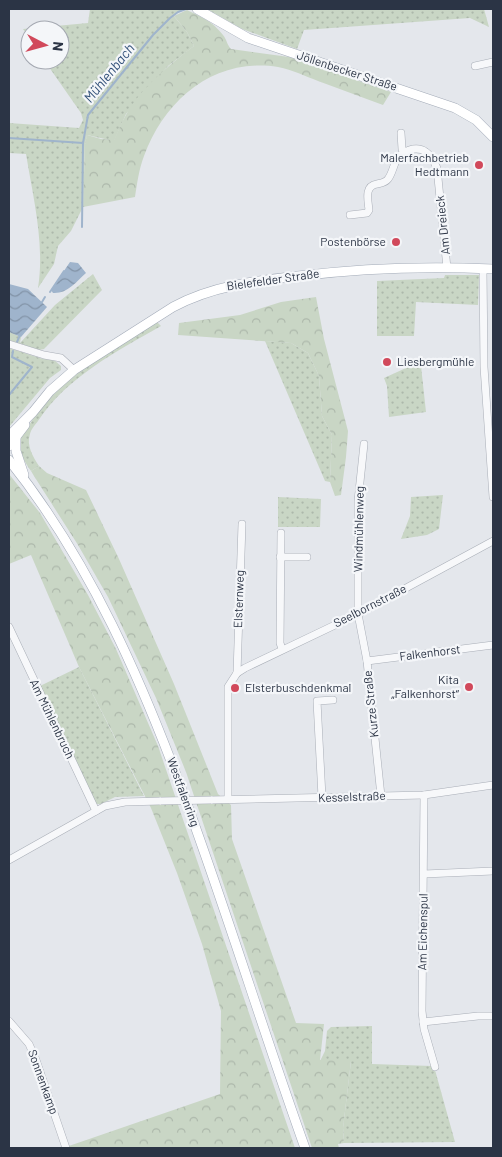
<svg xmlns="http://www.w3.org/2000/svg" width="502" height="1157" viewBox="0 0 502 1157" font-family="Barlow,sans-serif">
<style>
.grass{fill:url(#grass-dots)}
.forest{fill:url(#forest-crowns)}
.water{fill:url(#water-waves)}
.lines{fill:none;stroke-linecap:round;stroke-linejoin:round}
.stream{stroke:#9fb4cc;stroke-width:2}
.minor-casing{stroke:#a9aeb7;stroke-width:8}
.major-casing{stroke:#a3abb8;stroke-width:10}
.minor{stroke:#f7f8fa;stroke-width:7}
.major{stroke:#fff;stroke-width:9}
.minor-bridge-casing{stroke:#a9aeb7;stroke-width:8;stroke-linecap:butt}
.minor-bridge{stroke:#f7f8fa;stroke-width:7}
.poi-dot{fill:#d1495b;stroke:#f4f6f9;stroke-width:2}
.labels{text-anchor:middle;stroke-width:4.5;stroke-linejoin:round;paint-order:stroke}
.street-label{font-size:12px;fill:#2b3445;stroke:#f4f6f9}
.poi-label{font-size:12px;fill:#2b3445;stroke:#f4f6f9;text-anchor:end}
.water-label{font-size:14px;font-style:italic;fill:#34527a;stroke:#f4f6f9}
</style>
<defs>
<pattern id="grass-dots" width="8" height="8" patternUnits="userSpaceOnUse" patternTransform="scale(1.25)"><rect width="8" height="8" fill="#c9d6c5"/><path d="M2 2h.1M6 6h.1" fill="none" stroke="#adb8ab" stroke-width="1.8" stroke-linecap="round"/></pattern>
<pattern id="forest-crowns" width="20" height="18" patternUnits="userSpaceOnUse" patternTransform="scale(1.25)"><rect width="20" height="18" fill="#c9d6c5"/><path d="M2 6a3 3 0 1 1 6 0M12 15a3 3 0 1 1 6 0" fill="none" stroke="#adb8ab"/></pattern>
<pattern id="water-waves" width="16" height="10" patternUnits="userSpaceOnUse" patternTransform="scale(1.25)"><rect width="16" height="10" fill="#9fb4cc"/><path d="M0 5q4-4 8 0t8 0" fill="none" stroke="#8293a7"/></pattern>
</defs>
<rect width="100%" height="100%" fill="#e4e7ec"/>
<g class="grass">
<path d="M90,9H184L173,15L187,32L194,46L168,66L126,114L114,141L87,135L85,144L83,207L71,231L58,246L54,264L38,288C45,244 33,197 26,154L9,153V123L79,128L83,120L81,113L44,60H60V30H30V39L23,29L88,23Z"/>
<path d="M207,9H484L489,27L470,18L304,30L297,49L242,29Z"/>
<path d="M93,274L102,290L44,349L39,350L9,340V332L21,337L20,343L55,305Z"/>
<path d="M445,275H479L478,305L416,302L414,336H377V281L444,278Z"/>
<path d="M157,322L161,326C117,351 67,377 38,421C36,424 31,429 30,434C26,445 33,457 39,466L31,471C26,464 19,453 19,444C20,438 25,432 28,427C57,378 110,352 157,322Z"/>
<path d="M265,341L291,343L308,353L319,376L322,416L332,435L330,482L325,481Z"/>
<path d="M9,348L43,359L54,360L61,366V370L50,378L9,427Z"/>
<path d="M418,365L421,366L426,412L389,417L387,386L384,378L406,368Z"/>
<path d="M443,495L439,529L427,535L401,539L410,516L411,497Z"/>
<path d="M278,497L321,499L320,527H278Z"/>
<path d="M79,667L144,796L115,797L101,804H96L40,686Z"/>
<path d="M372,1026V1064L432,1066L435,1070L455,1142L344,1143L343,1128L351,1061H320L325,1051L327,1031L331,1027Z"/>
</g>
<g class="forest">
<path d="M187,10C203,18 212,21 223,35C227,40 227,45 231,49L289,57L391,92L383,105C361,97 340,89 318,81C305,76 293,70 278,67C215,57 165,99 144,156C139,169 137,184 135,197L83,207L85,144L87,135L101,139L114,140C118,132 121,123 126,115C139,90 171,63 194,46L187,32L174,16Z"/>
<path d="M316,297L324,339L348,431L346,457L341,495L335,496L330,482L332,435L322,416L319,376L308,353L291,343L178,335L179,323L240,315L281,302Z"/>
<path d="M39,466L47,473L86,490L119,559L174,684L218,794L231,805L232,839L296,1023L324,1024L320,1060L351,1061L343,1128L344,1143L338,1144L339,1148H312L186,772L156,698L108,597L78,545L34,476L31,471Z"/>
<path d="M9,474L40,513L88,595L116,649L158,746L295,1148H63L220,1094L221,1011L202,944L177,873L151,808L79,667L31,555L9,564Z"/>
</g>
<g class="water">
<path d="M70,262L78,263L86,273C76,282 67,294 53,293L51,290Z"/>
<path d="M9,284L28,289L47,307L21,337L9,332Z"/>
</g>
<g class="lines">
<g class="stream">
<path d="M9,138L83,143"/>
<path d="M82,227L83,143L88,115L153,35L170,18L178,12L186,9"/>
<path d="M50,292L64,271"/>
<path d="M42,302L45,297"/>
<path d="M17,342L20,335"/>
<path d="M9,395L32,367L12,357L13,351"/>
</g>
<g class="minor-casing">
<g id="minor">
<path d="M475,66L493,62"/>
<path d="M401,133L402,149L405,152"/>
<path d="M350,215L367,213L369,210C368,200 364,186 377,184C381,183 385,183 388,179C392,174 393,167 396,161C401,151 416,145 426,152C432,156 434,162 437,168L447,268"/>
<path d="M483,269L484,367L493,497"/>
<path d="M9,344L44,355L61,358L74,370"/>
<path d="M364,444L358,501V614L367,661L381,796"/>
<path d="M281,533L280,643L282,649"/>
<path d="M280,557H307"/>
<path d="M9,627L96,811"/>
<path d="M367,661L493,645"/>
<path d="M237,673L242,524"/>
<path d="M424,795L422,1011L424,1029L435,1067"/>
<path d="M322,797L317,701L333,700"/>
<path d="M228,799V687L237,673L245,668L358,614L493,541"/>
<path d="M211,800L424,795L493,785"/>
<path d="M9,860L105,806L125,802L161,801"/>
<path d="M424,874L493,871"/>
<path d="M9,1021L29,1044L36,1060L66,1148"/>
<path d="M423,1022L478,1016H493"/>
</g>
</g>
<g class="major-casing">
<g id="major">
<path d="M197,9L248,38L455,108L476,120L493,137"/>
<path d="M9,436L33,412L50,391L74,370L173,307C212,286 254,281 298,276C363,268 428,266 493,269"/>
<path d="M16,439V451L24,475"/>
<path d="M9,446L25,425"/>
<path d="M9,460C90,561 143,683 187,804C229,918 264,1034 305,1148"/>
</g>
</g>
<use href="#minor" class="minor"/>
<use href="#major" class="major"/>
<g class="minor-bridge-casing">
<path id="minor-bridge" d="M161,801L211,800"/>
</g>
<use href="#minor-bridge" class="minor-bridge"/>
</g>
<g class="poi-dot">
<circle cx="479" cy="165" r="5"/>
<circle cx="396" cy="242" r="5"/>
<circle cx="387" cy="362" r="5"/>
<circle cx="469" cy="687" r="5"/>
<circle cx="235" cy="688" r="5"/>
</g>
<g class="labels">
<g class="street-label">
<text transform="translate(347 71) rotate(18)" y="4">Jöllenbecker Straße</text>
<text transform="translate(443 225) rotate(-96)" y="4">Am Dreieck</text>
<text transform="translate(273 280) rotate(-8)" y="4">Bielefelder Straße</text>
<text transform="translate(359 529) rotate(-89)" y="4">Windmühlenweg</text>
<text transform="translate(239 599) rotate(-88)" y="4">Elsternweg</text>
<text transform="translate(370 606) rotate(-27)" y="4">Seelbornstraße</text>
<text transform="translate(430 653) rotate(-7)" y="4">Falkenhorst</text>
<text transform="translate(371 704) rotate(-96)" y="4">Kurze Straße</text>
<text transform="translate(52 719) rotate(64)" y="4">Am Mühlenbruch</text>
<text transform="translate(183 792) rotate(70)" y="4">Westfalenring</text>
<text transform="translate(352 797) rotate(-2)" y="4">Kesselstraße</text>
<text transform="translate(423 932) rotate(-89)" y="4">Am Eichenspul</text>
<text transform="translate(43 1082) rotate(70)" y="4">Sonnenkamp</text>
</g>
<g class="poi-label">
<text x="469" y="162">Malerfachbetrieb<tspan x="469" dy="14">Hedtmann</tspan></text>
<text x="386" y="246">Postenbörse</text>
<text x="397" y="366" text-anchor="start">Liesbergmühle</text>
<text x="459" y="684">Kita<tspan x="459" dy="14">„Falkenhorst“</tspan></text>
<text x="245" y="692" text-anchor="start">Elsterbuschdenkmal</text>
</g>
<g class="water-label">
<text transform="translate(109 73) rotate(-51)" y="5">Mühlenbach</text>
</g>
</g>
<rect width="502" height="1157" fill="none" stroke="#2b3445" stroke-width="20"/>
<g transform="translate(45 45) rotate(96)"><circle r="24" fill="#f4f6f9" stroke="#a4a8b1"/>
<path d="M0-4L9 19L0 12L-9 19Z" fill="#d1495b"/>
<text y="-8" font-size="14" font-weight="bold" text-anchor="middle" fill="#2b3445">N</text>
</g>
</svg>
